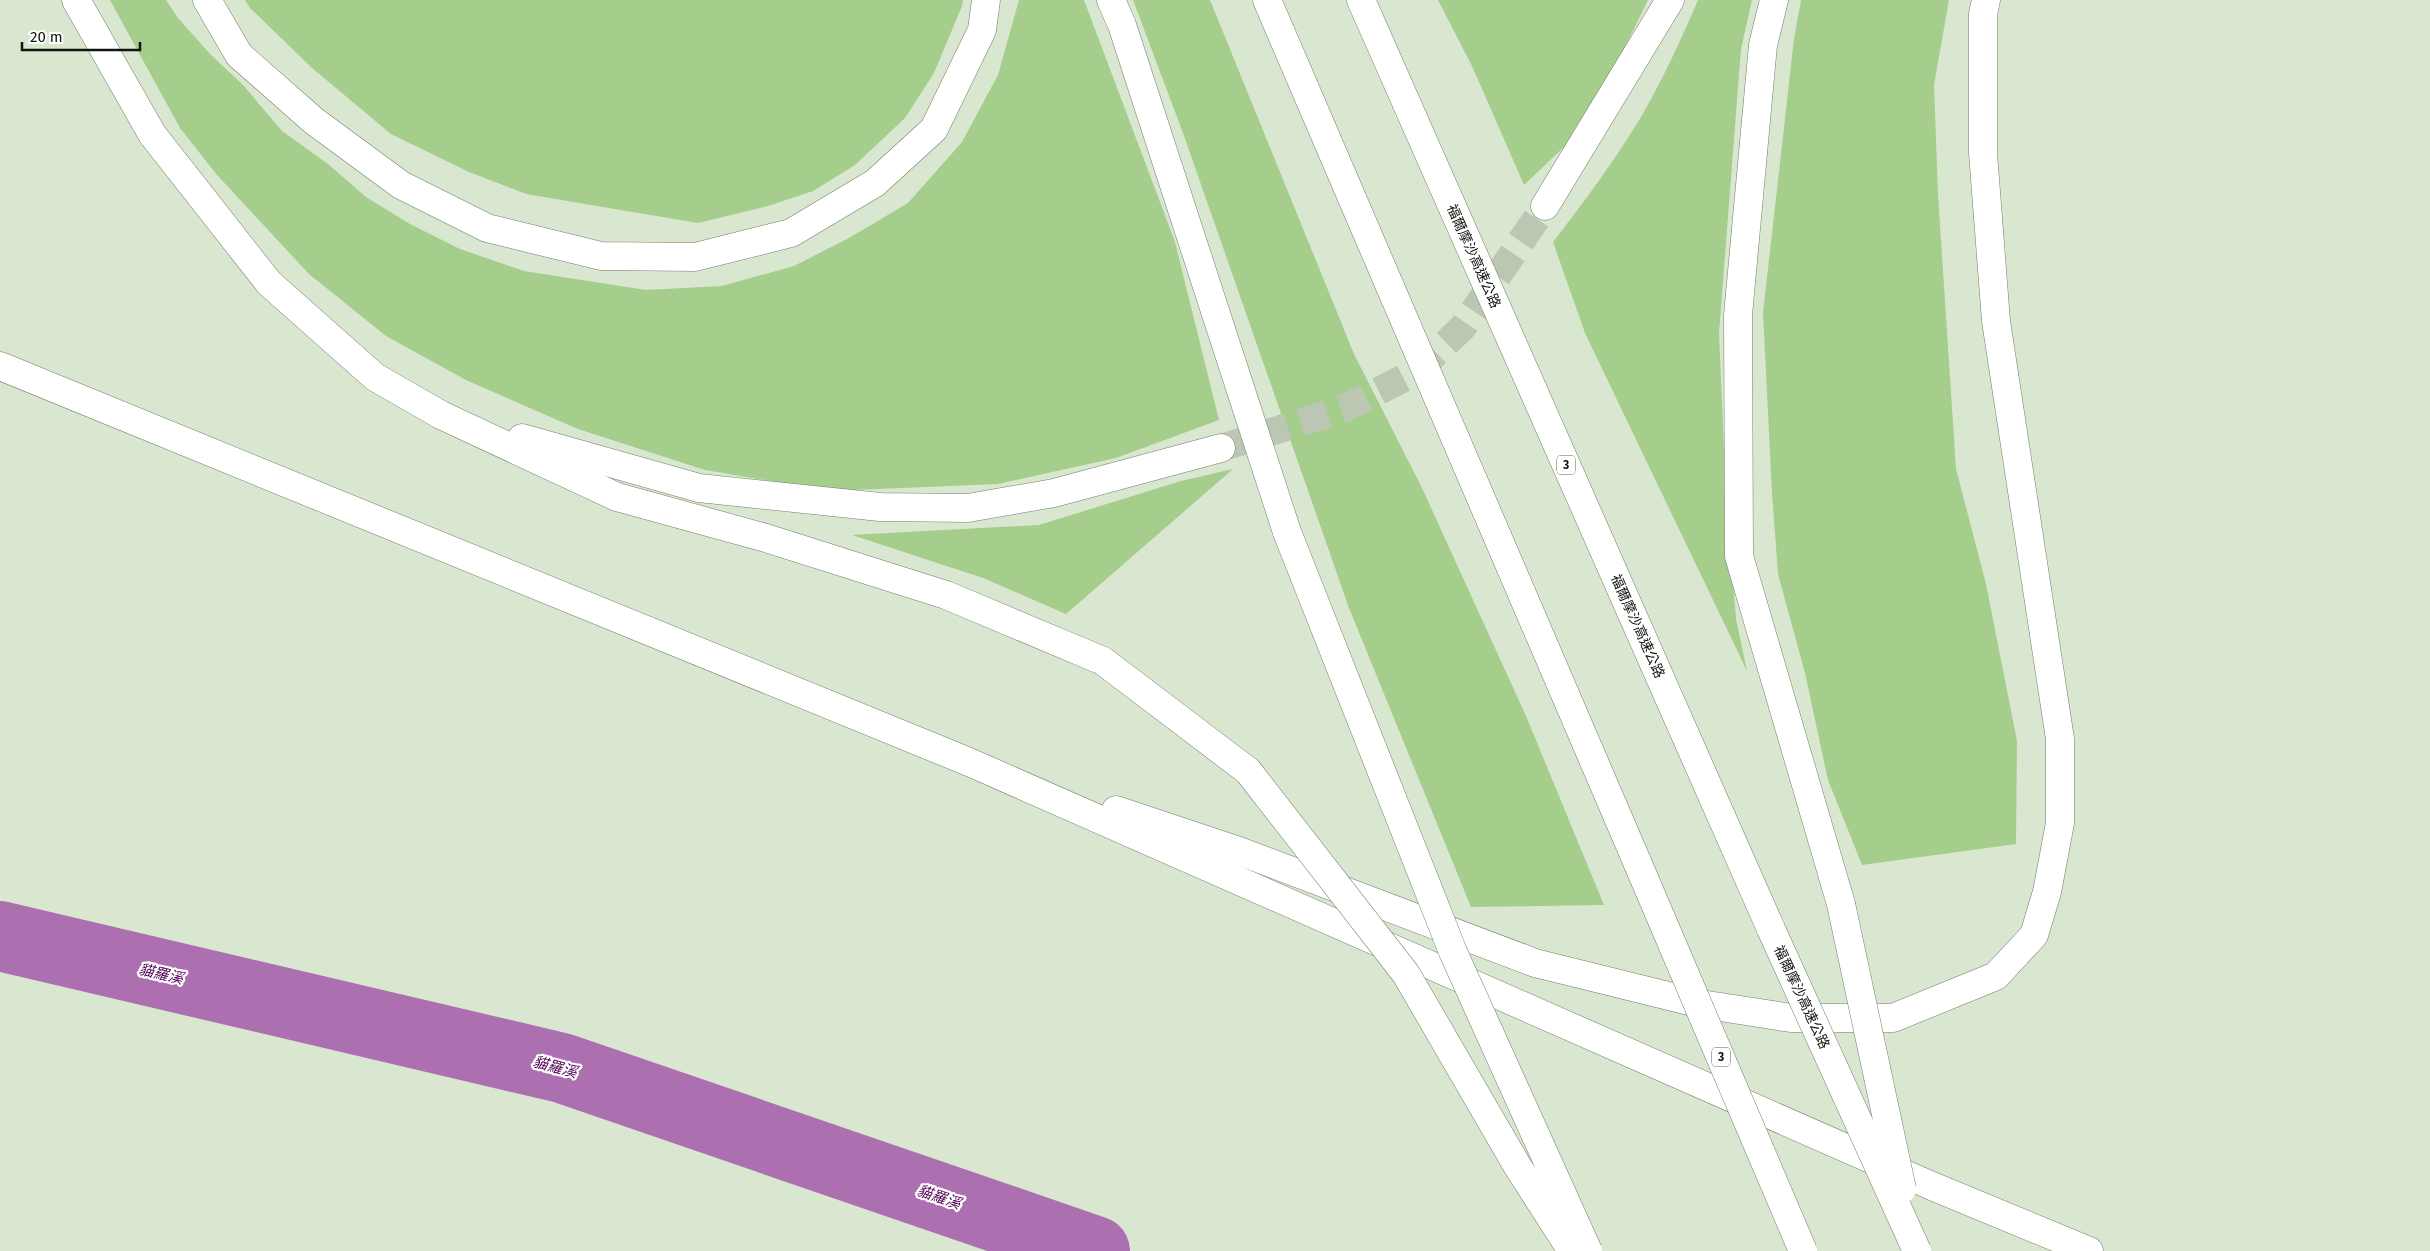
<svg xmlns="http://www.w3.org/2000/svg" width="2430" height="1251" viewBox="0 0 2430 1251" font-family="'Fira Sans','Noto Sans TC',sans-serif">
<style>
.green{fill:#a5cd8b}
.lines{fill:none;stroke-linecap:round;stroke-linejoin:round}
.canal{stroke:#ac6faf;stroke-width:41}
.river{stroke:#ac6faf;stroke-width:70}
.highway-tunnel{stroke:#bbc7b3;stroke-width:28;stroke-dasharray:28 14;stroke-linecap:butt}
.minor-casing{stroke:#727f6b;stroke-width:29}
.highway-casing{stroke:#727f6b;stroke-width:29}
.minor{stroke:#fff;stroke-width:28}
.highway{stroke:#fff;stroke-width:28}
.highway-bridge-casing{stroke:#727f6b;stroke-width:29;stroke-linecap:butt}
.highway-bridge{stroke:#fff;stroke-width:28}
.labels{text-anchor:middle;stroke-width:4.5;stroke-linejoin:round;paint-order:stroke}
.shield{fill:#fff;stroke:#575a55;stroke-width:1}
.shield-label{font-size:12px;font-weight:bold;fill:#0f140c}
.street-label{font-size:14px;fill:#0f140c;stroke:#fff}
.water-label{font-size:15px;font-style:italic;fill:#500055;stroke:#fff}
</style>
<rect width="100%" height="100%" fill="#d9e7d1"/>
<g class="green">
<path d="M110,0H166L178,18L211,55L243,85L282,131L328,164L366,197L410,224L460,249L524,271L646,290L722,286L794,266L849,238L908,203L962,142L998,75L1019,0H1084L1175,242L1219,420L1116,458L998,484L830,491L705,470L578,429L466,380L386,336L309,274L217,175L180,128Z"/>
<path d="M245,0H963L962,6L934,73L905,118L855,165L813,191L768,206L698,223L526,194L469,172L391,134L312,68L250,8Z"/>
<path d="M1133,0H1210L1354,354L1422,488L1526,716L1604,905L1471,907L1349,608L1183,133Z"/>
<path d="M1438,0H1648L1622,53L1565,146L1524,185L1472,66Z"/>
<path d="M1698,0H1752L1741,49L1719,333L1726,495L1736,619L1747,671L1585,333L1553,242C1584,202 1615,160 1641,117C1663,79 1681,40 1698,0Z"/>
<path d="M1801,0H1949L1934,85L1938,194L1956,469L1986,584L2017,741L2016,844L1862,865L1828,780L1805,673L1778,574L1772,493L1763,313L1794,39Z"/>
<path d="M1233,469L1066,614L983,578L852,535L1039,525L1181,481Z"/>
</g>
<g class="lines">
<path class="canal" d="M1021,1225L1031,1251"/>
<path class="river" d="M0,936L562,1068L1095,1251"/>
<path class="highway-tunnel" d="M1221,448L1343,409L1416,372L1463,327L1545,206"/>
<g class="minor-casing">
<g id="minor">
<path d="M0,366L969,762L1932,1186L2089,1251"/>
<path d="M1116,810L1239,851L1535,963L1701,1004L1791,1018H1893L1996,976L2034,935L2047,892L2060,823V739L1996,321L1983,153V14L1986,0"/>
</g>
</g>
<g class="highway-casing">
<g id="highway">
<path d="M76,0L152,134L269,283L375,377L441,415L617,497L766,538L946,595L1103,661"/>
<path d="M207,0L239,55L314,121L401,185L487,228L601,256L695,257L791,233L875,183L934,129L982,30L986,0"/>
<path d="M1111,0L1122,25L1287,532"/>
<path d="M1267,0L1638,864"/>
<path d="M1361,0L1771,929"/>
<path d="M1774,0L1763,45L1738,315L1739,556L1841,904"/>
<path d="M1545,206L1670,0"/>
<path d="M522,438L699,488L880,507L968,508L1054,493L1221,448"/>
</g>
</g>
<use href="#minor" class="minor"/>
<use href="#highway" class="highway"/>
<g class="highway-bridge-casing">
<g id="highway-bridge">
<path d="M1287,532L1453,952L1588,1251"/>
<path d="M1103,661L1248,771L1406,974L1518,1167L1572,1251"/>
<path d="M1638,864L1803,1251"/>
<path d="M1841,904L1902,1189"/>
<path d="M1771,929L1917,1251"/>
</g>
</g>
<use href="#highway-bridge" class="highway-bridge"/>
</g>
<g class="labels">
<g class="shield">
<rect x="1557" y="455.5" width="18" height="19" rx="4"/>
<rect x="1712" y="1047.5" width="18" height="19" rx="4"/>
</g>
<g class="shield-label">
<text x="1566" y="469">3</text>
<text x="1721" y="1061">3</text>
</g>
<g class="street-label">
<text transform="translate(1474 256) rotate(66)" y="5">福爾摩沙高速公路</text>
<text transform="translate(1638 626) rotate(66)" y="5">福爾摩沙高速公路</text>
<text transform="translate(1802 997) rotate(65)" y="5">福爾摩沙高速公路</text>
</g>
<g class="water-label">
<text transform="translate(161 974) rotate(13)" y="5">貓羅溪</text>
<text transform="translate(555 1067) rotate(15)" y="5">貓羅溪</text>
<text transform="translate(939 1197) rotate(19)" y="5">貓羅溪</text>
</g>
</g>
<path d="M22 42v8h118v-8" fill="none" stroke="#0f140c" stroke-width="2.5"/>
<text x="30" y="42" font-size="15" fill="#0f140c" stroke="#ffffff" stroke-width="4" paint-order="stroke">20 m</text>
</svg>
